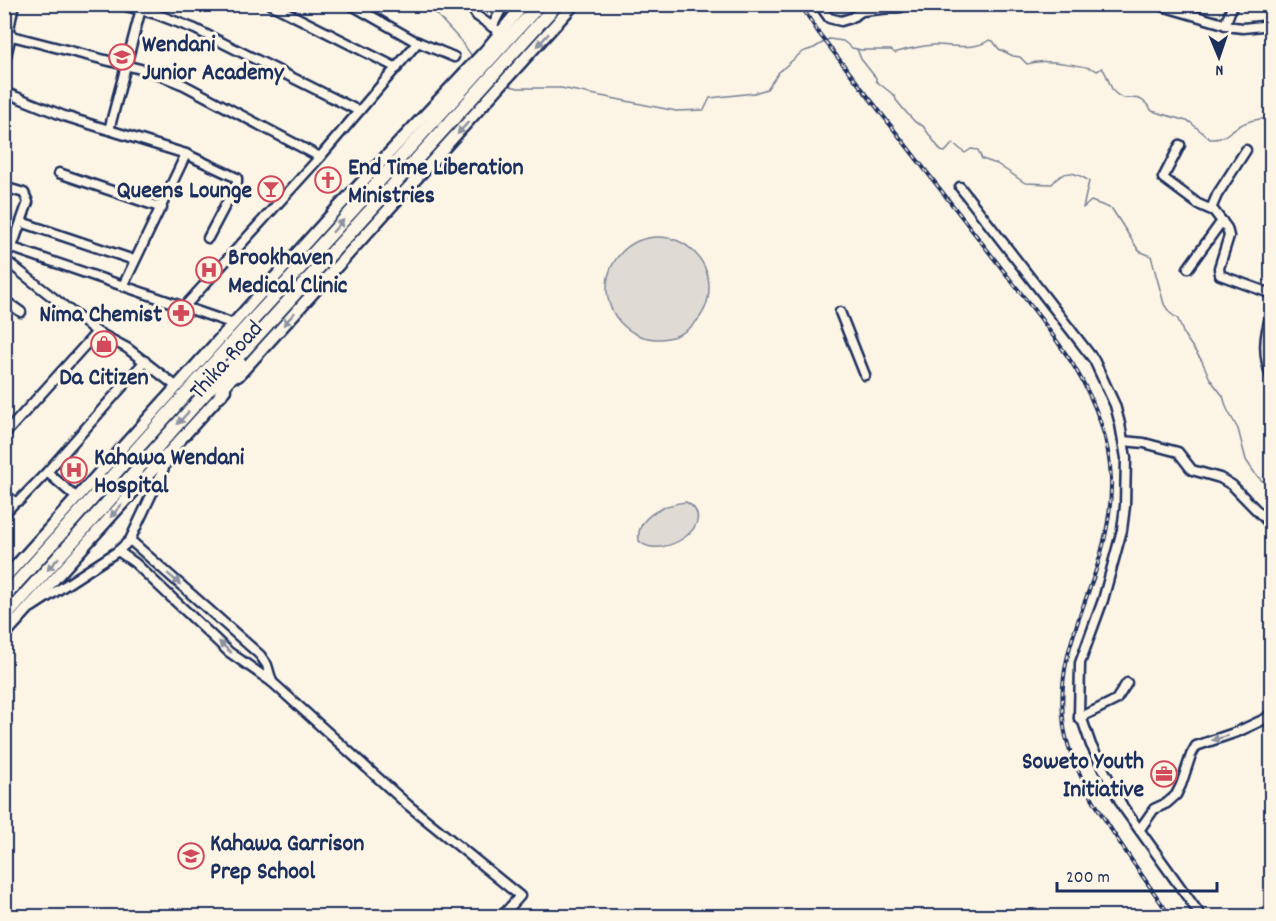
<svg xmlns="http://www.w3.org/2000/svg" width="1276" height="921" viewBox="0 0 1276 921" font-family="Dekko,sans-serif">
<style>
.green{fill:#dfdbd4;stroke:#7d8599;stroke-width:1.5}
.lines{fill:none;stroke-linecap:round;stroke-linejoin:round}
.stream{stroke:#767f94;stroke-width:1.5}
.minor-casing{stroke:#1b2f5e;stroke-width:13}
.major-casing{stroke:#1b2f5e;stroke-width:15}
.highway-casing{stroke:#1b2f5e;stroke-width:16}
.minor{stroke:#fcf5e5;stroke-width:8}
.major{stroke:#fcf5e5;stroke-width:10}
.highway{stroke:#fcf5e5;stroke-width:12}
.rail-casing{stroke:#1b2f5e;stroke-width:4}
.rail{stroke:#fcf5e5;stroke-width:1.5;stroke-dasharray:4.5;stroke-linecap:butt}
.oneway{fill:#8c92a2}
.labels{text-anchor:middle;stroke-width:6;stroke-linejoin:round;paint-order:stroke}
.poi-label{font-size:24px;font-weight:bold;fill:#1b2f5e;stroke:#fcf5e5;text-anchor:start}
.street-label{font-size:24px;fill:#1b2f5e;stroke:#fcf5e5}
</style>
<rect width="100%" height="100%" fill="#fcf5e5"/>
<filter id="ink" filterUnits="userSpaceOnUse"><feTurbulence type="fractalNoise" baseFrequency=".0167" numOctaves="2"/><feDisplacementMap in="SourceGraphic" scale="12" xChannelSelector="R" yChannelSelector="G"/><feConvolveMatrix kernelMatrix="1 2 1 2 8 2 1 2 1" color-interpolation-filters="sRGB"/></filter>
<g filter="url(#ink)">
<g class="green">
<circle cx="658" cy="288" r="51"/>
<path d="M686,502C723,522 661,563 639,541C635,516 666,504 686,502Z"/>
</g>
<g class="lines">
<g class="stream">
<path d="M427,4L461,41L472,56"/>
<path d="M857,49L861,59L876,78V81L895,96L896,100L905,111L915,122L923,126L941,151L945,152L953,143L965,153L971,149L978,150L982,159L997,164L1025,183L1052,184C1064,169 1073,171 1089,181L1083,208L1091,201L1112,209L1139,251L1151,256L1164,304L1170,313L1178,319L1184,335L1202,361L1210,379L1223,396L1227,409L1238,429L1246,460L1256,475L1272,490"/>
<path d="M506,85L518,88H561L676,111L704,110L710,98L754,93L767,89L779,72L802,52L814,48L829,39L843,41L852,48L861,50H891L895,53C901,50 932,44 938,45C953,46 977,50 989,40L993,41L999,49L1013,56L1020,57L1027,64C1031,64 1034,62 1037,62C1047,60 1090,66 1097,71L1102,68C1109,76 1109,88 1115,93C1129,106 1137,88 1152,111L1190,122L1210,139C1224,140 1228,132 1239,126C1249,120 1260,118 1272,119"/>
</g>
<g class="minor-casing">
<g id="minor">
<path d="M118,4L156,14L195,29L359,111"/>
<path d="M270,4L397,68"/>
<path d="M350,4L413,40L454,57"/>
<path d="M469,4L477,16L500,32"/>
<path d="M819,4L829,18L841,21L851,18L862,11L901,7L907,4"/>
<path d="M1155,4L1234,27L1243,28L1272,25"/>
<path d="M1225,25L1233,4"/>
<path d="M492,27L504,4"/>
<path d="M4,34L152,72L184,85L320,157"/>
<path d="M8,34L14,4"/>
<path d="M4,65L11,35"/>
<path d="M4,92L64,116L186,154L237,178V183L208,238"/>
<path d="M109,130L142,5"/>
<path d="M1180,145L1163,178L1198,204L1214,211L1227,228L1229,236L1219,268L1220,275L1272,294"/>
<path d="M59,173L162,208"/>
<path d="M4,187L24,193L28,202L12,247"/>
<path d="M960,187L1094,360L1115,405L1120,424L1126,458L1125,506L1122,530L1103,600L1080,663L1079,718L1083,722L1091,745L1123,807L1201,916"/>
<path d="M1211,209L1217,195L1246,150"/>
<path d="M21,222L134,260"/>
<path d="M4,245L234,324"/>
<path d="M4,259L97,332L127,348L177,387"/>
<path d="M1188,268L1222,221"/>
<path d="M123,286L186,154"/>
<path d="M4,300L21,312"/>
<path d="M185,306L320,157L418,42"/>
<path d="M1272,311C1264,336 1262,355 1272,379"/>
<path d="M840,312L865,375"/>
<path d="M4,435L97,332"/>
<path d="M1123,441L1144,443L1178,452L1192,470L1220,478L1232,485L1272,526"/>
<path d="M47,472L77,498"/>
<path d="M4,494L15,502L20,500L47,472L145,361"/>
<path d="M4,514L15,502"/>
<path d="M130,540L260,655L267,665L272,682"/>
<path d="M118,551L135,563L229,652L272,682L408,805L520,896L502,916"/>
<path d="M32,607L118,551L130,540L171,453"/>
<path d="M1079,718L1116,700L1127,683"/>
<path d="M1140,829L1154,809L1167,803L1176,795L1181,785L1191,755L1196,746L1237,732L1265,719L1272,713"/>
</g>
</g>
<g class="major-casing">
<g id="major">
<path d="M238,376L574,4"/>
<path d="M4,579L331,215L485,51L524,4"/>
<path d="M4,635L225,390"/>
</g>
</g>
<g class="highway-casing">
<g id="highway">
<path d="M221,394L223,387L241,365"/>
<path d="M4,597L221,355L540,4"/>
<path d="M4,618L235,360L557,4"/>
</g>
</g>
<use href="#minor" class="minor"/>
<use href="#major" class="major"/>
<use href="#highway" class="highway"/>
<g class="rail-casing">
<path id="rail" d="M800,4L818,32L1041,319C1052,335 1065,351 1075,368C1121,445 1120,507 1089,590C1072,637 1057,675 1064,727C1072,783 1138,868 1170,916"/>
</g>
<use href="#rail" class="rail"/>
</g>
<defs><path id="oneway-solid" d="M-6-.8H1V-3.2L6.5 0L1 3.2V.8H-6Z" transform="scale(1.5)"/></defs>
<g class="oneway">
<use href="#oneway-solid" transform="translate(543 40) rotate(132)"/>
<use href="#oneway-solid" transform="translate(463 128) rotate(132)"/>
<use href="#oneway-solid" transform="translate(338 226) rotate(-48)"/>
<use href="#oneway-solid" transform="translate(289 319) rotate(132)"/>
<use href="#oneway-solid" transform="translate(183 418) rotate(132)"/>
<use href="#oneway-solid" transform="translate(116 511) rotate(132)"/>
<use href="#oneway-solid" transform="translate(53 564) rotate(132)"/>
<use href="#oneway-solid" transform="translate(174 579) rotate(41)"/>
<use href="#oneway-solid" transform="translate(225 647) rotate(-138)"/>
<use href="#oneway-solid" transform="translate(1220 738) rotate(165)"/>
</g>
</g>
<defs>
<g id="school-ring" transform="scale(1.35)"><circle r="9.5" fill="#fcf5e5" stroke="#d1495b" stroke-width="1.5"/><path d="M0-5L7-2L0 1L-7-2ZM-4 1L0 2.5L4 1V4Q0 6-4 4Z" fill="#d1495b"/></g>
<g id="church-ring" transform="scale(1.35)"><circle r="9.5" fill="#fcf5e5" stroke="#d1495b" stroke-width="1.5"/><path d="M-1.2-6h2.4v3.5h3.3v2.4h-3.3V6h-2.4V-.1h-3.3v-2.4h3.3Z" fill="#d1495b"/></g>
<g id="bar-ring" transform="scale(1.35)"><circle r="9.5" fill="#fcf5e5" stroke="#d1495b" stroke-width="1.5"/><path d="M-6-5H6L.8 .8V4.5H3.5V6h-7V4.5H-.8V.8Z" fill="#d1495b"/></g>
<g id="hospital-ring" transform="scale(1.35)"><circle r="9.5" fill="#fcf5e5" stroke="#d1495b" stroke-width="1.5"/><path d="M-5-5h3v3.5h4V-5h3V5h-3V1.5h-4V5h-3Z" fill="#d1495b"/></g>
<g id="pharmacy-ring" transform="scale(1.35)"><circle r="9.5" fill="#fcf5e5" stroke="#d1495b" stroke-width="1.5"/><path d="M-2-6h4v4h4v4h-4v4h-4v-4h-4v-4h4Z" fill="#d1495b"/></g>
<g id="shop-ring" transform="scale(1.35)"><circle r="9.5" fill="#fcf5e5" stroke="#d1495b" stroke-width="1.5"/><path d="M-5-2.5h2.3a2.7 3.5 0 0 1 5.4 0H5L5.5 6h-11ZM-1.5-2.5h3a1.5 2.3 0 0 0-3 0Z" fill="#d1495b"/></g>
<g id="office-ring" transform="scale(1.35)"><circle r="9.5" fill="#fcf5e5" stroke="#d1495b" stroke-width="1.5"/><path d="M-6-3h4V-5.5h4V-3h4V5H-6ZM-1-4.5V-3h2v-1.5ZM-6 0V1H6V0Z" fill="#d1495b"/></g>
</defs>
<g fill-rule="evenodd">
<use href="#school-ring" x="122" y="57"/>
<use href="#church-ring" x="328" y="180"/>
<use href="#bar-ring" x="271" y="189"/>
<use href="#hospital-ring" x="209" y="270"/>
<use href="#pharmacy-ring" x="181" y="313"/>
<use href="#shop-ring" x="104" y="344"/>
<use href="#hospital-ring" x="74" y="470"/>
<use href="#office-ring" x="1164" y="774"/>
<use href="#school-ring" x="191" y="856"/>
</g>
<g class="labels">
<g class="poi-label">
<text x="142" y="51">Wendani<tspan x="142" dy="28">Junior Academy</tspan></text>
<text x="348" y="174">End Time Liberation<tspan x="348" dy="28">Ministries</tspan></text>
<text x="252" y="197" text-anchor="end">Queens Lounge</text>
<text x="228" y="264">Brookhaven<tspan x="228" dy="28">Medical Clinic</tspan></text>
<text x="162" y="321" text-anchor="end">Nima Chemist</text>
<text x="104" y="384" text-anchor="middle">Da Citizen</text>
<text x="94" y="464">Kahawa Wendani<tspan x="94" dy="28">Hospital</tspan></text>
<text x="1144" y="768" text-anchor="end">Soweto Youth<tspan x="1144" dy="28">Initiative</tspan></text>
<text x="210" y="850">Kahawa Garrison<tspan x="210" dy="28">Prep School</tspan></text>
</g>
<g class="street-label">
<text transform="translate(225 359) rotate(-48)" y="8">Thika Road</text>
</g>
</g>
<rect width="1276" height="921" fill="none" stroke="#fcf5e5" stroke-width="24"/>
<rect x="12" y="12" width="1252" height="897" fill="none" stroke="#1b2f5e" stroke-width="2" filter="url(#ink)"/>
<g transform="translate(1219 57) rotate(178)" stroke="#fcf5e5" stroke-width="4.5" paint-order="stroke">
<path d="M0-4.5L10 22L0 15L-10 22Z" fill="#1b2f5e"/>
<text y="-9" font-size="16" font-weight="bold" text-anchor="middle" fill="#1b2f5e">N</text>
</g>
<path d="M1057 882v9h160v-9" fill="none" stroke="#1b2f5e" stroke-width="3"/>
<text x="1066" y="882" font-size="18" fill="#1b2f5e" stroke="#fcf5e5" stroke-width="4.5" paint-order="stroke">200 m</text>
</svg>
